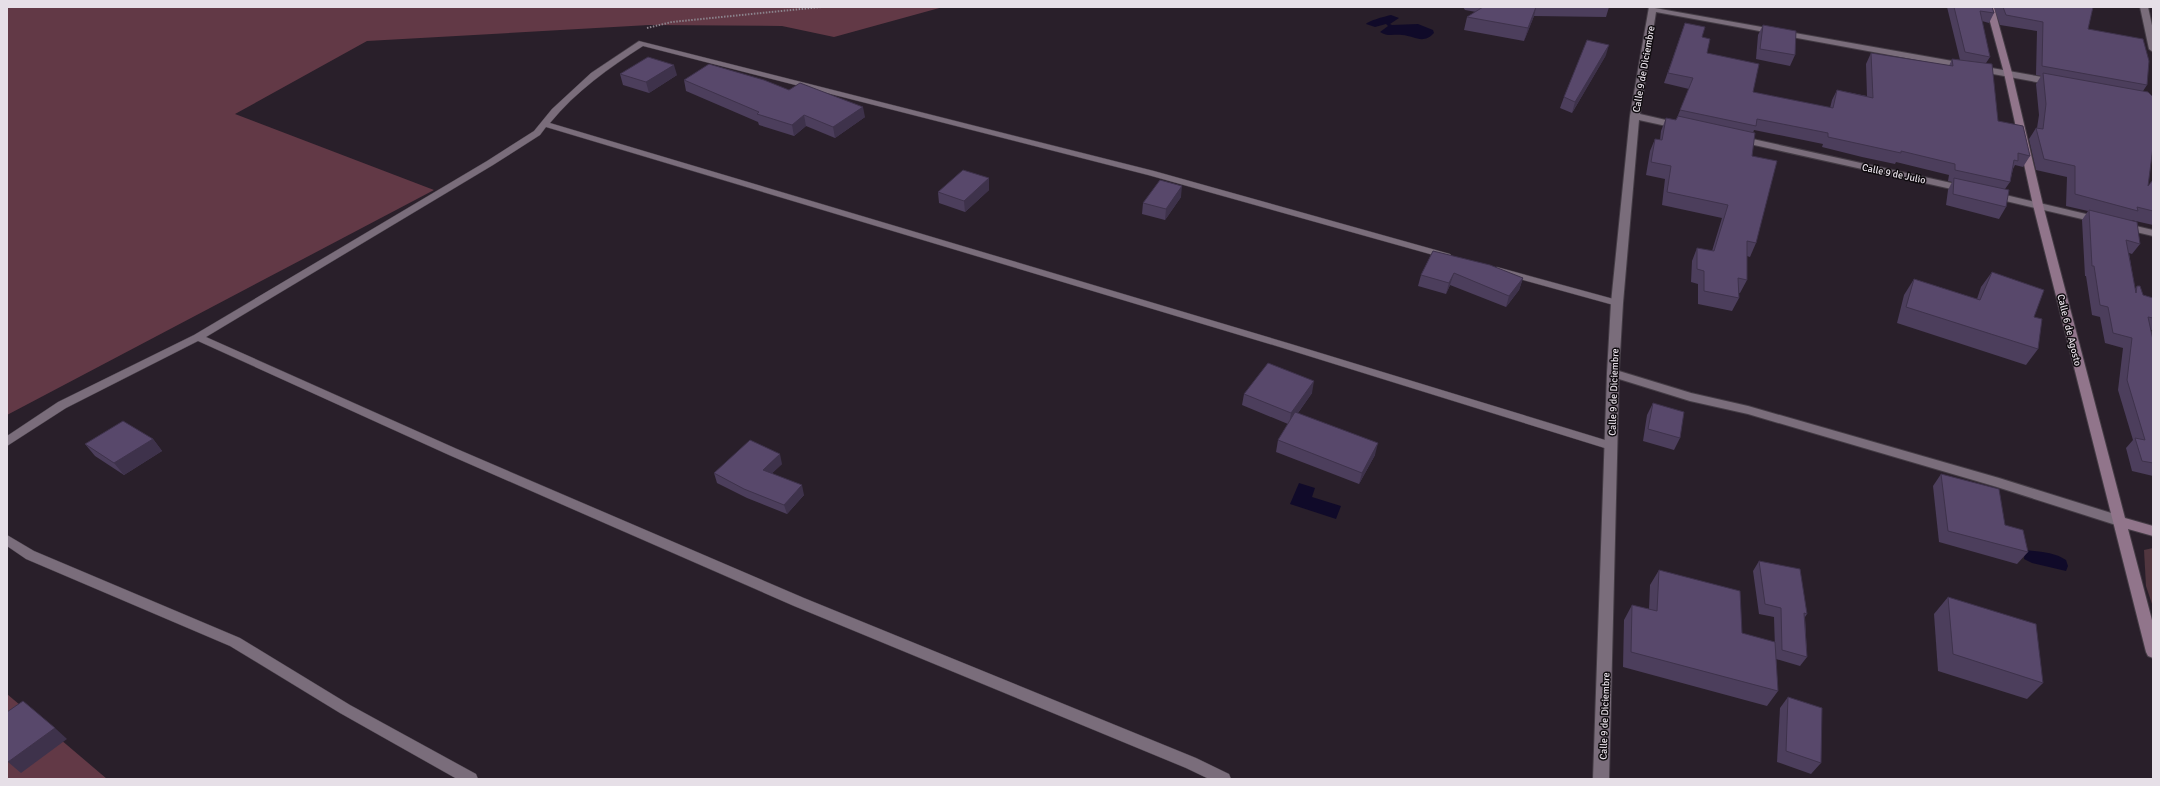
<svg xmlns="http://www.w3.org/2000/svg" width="2160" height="786" viewBox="0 0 2160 786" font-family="Signika,sans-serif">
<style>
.green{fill:#51363f}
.forest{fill:#623946}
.water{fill:#100a29}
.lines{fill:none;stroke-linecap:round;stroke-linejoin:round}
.lane-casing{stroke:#443c45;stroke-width:1}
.street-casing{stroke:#443c45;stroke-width:2}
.secondary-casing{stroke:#443c45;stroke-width:2}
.path{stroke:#8b838c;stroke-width:2;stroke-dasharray:1.5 1.5;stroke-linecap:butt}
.lane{fill:#7a6d7b;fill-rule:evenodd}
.street{fill:#7a6d7b;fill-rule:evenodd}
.secondary{fill:#91758b;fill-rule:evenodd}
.wall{fill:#4c3e5c}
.shaded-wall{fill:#3e324b}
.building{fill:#58486b;stroke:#3e324b}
.labels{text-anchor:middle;stroke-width:3;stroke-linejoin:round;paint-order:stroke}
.street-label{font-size:10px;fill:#e6dfe7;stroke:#0f0b0f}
</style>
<rect width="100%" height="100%" fill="#291f2a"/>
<path class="green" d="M2153,548V607L2146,586L2144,550Z"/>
<g class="forest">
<path d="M7,7H943L834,37L782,26L649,25L367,41L235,114L434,190L7,415Z"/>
<path d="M7,694L107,779H7Z"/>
</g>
<g class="water">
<path d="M1391,15L1399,18L1390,24L1392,25L1418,24L1433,30L1434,33C1423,45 1415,36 1402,35C1393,34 1388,37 1380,32L1388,26L1386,24L1375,27L1366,24C1368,21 1386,16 1391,15Z"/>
<path d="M1299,483L1315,488L1312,497L1341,506L1336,519L1290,504Z"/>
<path d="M2025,550C2040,552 2054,552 2066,560L2068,566L2066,571L2032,563L2024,559Z"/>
</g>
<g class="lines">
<g class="lane-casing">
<g id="lane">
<path d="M639,41L1154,171L1450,254L1452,256L1447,259L1444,258L1148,175L643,46C609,68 576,91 550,123L1291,344L1615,443L1617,446L1615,449L1611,450L1283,348L546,127L540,135L493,165L206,337L457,449L804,598L1196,758L1229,774L1231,779H1209L1186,768L794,606L449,455L198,341L66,408L7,446V436L58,402L194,335L487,161L534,131L552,109L591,73Z"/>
<path d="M1497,267L1621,301L1622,303L1617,306L1494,272L1492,270Z"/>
<path d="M7,535L34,551L240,638L350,705L476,774L478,779H457L340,713L230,646L26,559L7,546Z"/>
</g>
</g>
<g class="street-casing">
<g id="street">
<path d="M1649,7L2053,79L2057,82L2053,85L1656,12L1640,114L1683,124L1685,126L1680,129L1639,120L1623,303L1619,371L1691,393L1748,406L1999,478L2124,517L2126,521L2124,525L2119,526L1997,487L1748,414L1690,401L1619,379L1609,779H1593L1607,373L1611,303L1630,116Z"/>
<path d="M2140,7H2148L2153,30V52L2149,49Z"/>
<path d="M1739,136L1965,186L1970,189L1965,192L1736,141V137Z"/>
<path d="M1993,192L2103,218L2104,220L2099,223L1989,197L1988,195Z"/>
<path d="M2123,223L2153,230V236L2119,228L2118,226Z"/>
</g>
</g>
<g class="secondary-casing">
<path id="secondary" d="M1986,7H1994L2012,73L2043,205L2125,518L2153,526V536L2128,529L2153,624V658L2148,656L2146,652L2033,205L2004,73Z"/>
</g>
<path class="path" d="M647,28L672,22L821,7"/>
<use href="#lane" class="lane"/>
<use href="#street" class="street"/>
<use href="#secondary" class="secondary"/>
</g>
<g class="wall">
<path d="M1463,7H1609L1606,17L1534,16L1524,41L1464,30L1467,17L1476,12L1465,10Z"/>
<path d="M1947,7H1992L1994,13L1989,23L1982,21L1990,57L1986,63L1998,121L2030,156L2023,167L2015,165L2013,169L2010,182L2005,189L2006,207L1999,219L1946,205L1948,190L1952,182L1948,181L1949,175L1896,162L1895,164L1862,157L1822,147L1823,144L1754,130L1753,133L1752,156L1756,243L1750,257L1747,256V280L1740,293H1739V298L1732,311L1698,304V284L1691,282L1692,261L1697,248L1712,251L1722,218L1662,205L1665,179L1646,175L1650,151L1655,139L1660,140L1661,131L1666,118L1676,120L1689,89L1664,83L1685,23L1702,37L1707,53L1753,92L1830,108L1832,100L1837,90L1867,96L1866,64L1871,53L1949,66L1952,59L1960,60Z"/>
<path d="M1994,7H2093L2088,29L2147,85L2143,91L2148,186L2153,180V225L2131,220L2140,244L2132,254L2129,253L2135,289L2137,286L2143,295L2153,298V330H2151L2153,340V476L2132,471L2126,448L2133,440L2118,390L2123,348L2105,343L2100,317L2092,315L2086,276H2085L2082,220L2088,211L2066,206L2067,177L2036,170L2029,139L2036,128H2037L2039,115L2036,84L2041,76L2036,75L2037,31L2000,25Z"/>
<path d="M1763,25L1795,55L1790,66L1756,59L1758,35Z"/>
<path d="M1606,55L1572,113L1560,108L1564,97Z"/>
<path d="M620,74L677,75L649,93L623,85Z"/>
<path d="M684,80L789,90L865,117L835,138L806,126L794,136L759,125L758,122L686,91Z"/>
<path d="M989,178V190L965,212L939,203L938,192Z"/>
<path d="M1181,197L1165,220L1142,214L1143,203Z"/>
<path d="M1433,251L1523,278L1519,290L1506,307L1450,285L1446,294L1418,286L1421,275Z"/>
<path d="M1992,272L2034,317L2038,349L2026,365L1897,323L1904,295L1914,279L1977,299L1981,287Z"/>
<path d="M1312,393L1298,413L1375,455L1359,484L1276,452L1278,440L1288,424L1242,405L1244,394Z"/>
<path d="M1653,403L1680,438L1674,450L1643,441L1647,415Z"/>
<path d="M153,439L162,451L124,475L95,456L85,444Z"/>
<path d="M782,464L772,473L804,495L787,514L747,498L717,483L714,473Z"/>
<path d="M1941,474L2028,552L2017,564L1939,542L1933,486Z"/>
<path d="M1759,561L1807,614L1805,617L1807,657L1800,666L1776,659L1778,691L1767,706L1623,667L1624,620L1632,605L1649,609L1650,585L1659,570L1742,633L1775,649L1774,617L1759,614L1753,571Z"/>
<path d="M1948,597L2043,683L2027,699L1938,671L1934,614Z"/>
<path d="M1788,697L1821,763L1811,774L1777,762L1780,708Z"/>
</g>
<g class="shaded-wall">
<path d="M1536,7L1534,16L1524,41L1528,28Z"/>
<path d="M1609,45L1606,55L1572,113L1575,102Z"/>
<path d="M674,65L677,75L649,93L646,82Z"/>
<path d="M863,107L865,117L835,138L833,127Z"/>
<path d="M804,115L806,126L794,136L792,125Z"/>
<path d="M989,178V190L965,212L964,201Z"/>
<path d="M1182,186L1181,197L1165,220L1166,209Z"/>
<path d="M1454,273L1450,285L1446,294L1449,283Z"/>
<path d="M1523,278L1519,290L1506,307L1509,296Z"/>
<path d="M1314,381L1312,393L1289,425L1291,413Z"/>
<path d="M153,439L162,451L124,475L114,463Z"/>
<path d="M1378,443L1375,455L1359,484L1362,473Z"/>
<path d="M780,454L782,464L766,479L763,470Z"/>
<path d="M802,485L804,495L787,514L784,505Z"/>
<path d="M55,728L67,739L21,773L8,762Z"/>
</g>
<g class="building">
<path d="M1483,7H1536L1528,28L1467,17Z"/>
<path d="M1954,7H1992L1994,13L1980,11L1990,57L1965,52Z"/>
<path d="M2003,7H2093L2088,29L2143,39L2149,61L2147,85L2042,66L2043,22L2006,15Z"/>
<path d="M1685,23L1705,27L1702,37L1710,39L1707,53L1759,64L1753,92L1833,108L1837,90L1873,98L1871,53L1953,66L1952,59L1992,64L1998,121L2023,126L2030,156L2018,153V161L2014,160L2010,182L1955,170V164L1901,151V153L1828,137V133L1757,119L1756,126L1680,110L1693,78L1668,73Z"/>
<path d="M1763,25L1796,31L1795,55L1760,49Z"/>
<path d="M1587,40L1609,45L1575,102L1564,97Z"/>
<path d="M648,57L674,65L646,82L620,74Z"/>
<path d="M709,64L764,80L789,90L800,83L863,107L833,127L804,115L792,125L757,114L759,112L684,80Z"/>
<path d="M2043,73L2148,92L2153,97V147L2148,186L2153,180V211L2137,207L2138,211L2075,194V166L2044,159L2036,128L2043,129L2046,104Z"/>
<path d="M1678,116L1755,133L1752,156L1777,161L1756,243L1747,241V280L1738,278L1739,298L1704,291V271L1697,269V248L1714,251L1728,205L1667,192L1671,166L1651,162L1655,139L1662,140L1666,118L1676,120Z"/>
<path d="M963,170L989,178L964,201L938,192Z"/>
<path d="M1954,178L2009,190L2006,207L1953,194Z"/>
<path d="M1160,180L1182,186L1166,209L1143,203Z"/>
<path d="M2089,210L2137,222L2140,244L2126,240L2136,293L2137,286H2140L2143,295L2153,298V318L2148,317L2153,340V463L2142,461L2135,438L2145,440L2127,380L2132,338L2113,333L2108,307L2100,305L2094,266H2092Z"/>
<path d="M1433,251L1490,265L1523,278L1509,296L1454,273L1449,283L1421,275Z"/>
<path d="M1992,272L2044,290L2034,317L2042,319L2038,349L1906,307L1914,279L1980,300Z"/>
<path d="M1268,363L1314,381L1291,413L1244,394Z"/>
<path d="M1653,403L1684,412L1680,438L1648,429Z"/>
<path d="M1295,412L1378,443L1362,473L1278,440Z"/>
<path d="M123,421L153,439L114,463L85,444Z"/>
<path d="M750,440L780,454L763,470L802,485L784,505L744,489L714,473Z"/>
<path d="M1941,474L1999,489L2005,525L2023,530L2028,552L1948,531Z"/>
<path d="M1759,561L1800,569L1807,614L1804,613L1807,657L1782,650L1781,608L1765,604Z"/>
<path d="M1659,570L1740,591L1742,633L1775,642L1778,691L1631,652L1632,605L1657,611Z"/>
<path d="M1948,597L2036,624L2043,683L1953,654Z"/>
<path d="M1788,697L1822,708L1821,763L1786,751Z"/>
<path d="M23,701L55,728L8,762H7V712Z"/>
</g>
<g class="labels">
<g class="street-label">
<text transform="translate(1643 69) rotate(-80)" y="4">Calle 9 de Diciembre</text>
<text transform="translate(1894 173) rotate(12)" y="4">Calle 9 de Julio</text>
<text transform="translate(2070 330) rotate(76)" y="4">Calle 6 de Agosto</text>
<text transform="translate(1613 392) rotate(-88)" y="4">Calle 9 de Diciembre</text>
<text transform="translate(1604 716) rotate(-88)" y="4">Calle 9 de Diciembre</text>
</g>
</g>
<rect width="2160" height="786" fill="none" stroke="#e6dfe7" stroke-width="16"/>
</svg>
